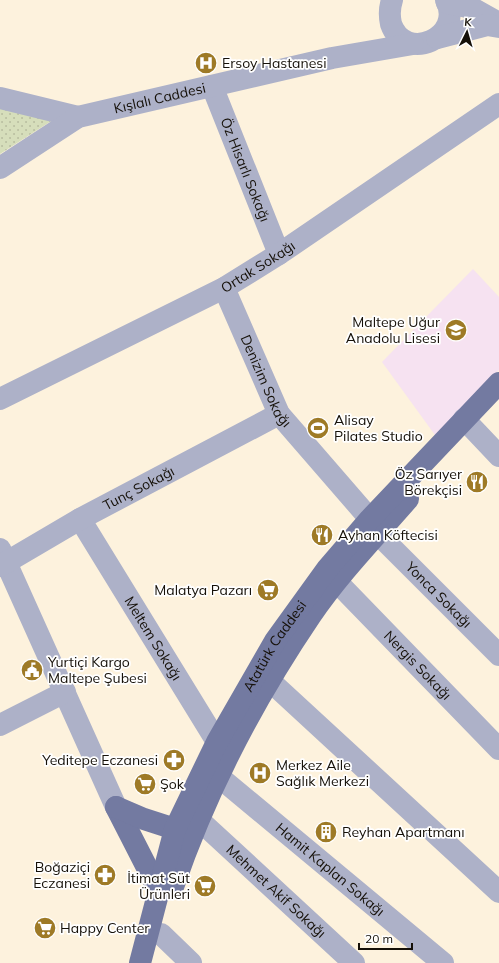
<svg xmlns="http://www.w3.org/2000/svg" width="499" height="963" viewBox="0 0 499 963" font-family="Mulish,sans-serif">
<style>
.education{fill:#f6e2f1}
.grass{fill:url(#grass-dots)}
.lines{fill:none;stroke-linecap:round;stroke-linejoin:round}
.minor{stroke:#adb1c8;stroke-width:22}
.major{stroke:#737aa1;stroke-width:22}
.labels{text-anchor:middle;stroke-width:3.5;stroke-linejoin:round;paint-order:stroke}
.poi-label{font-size:14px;fill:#151008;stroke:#fff;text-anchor:start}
.street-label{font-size:14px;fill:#151008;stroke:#fff}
</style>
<defs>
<pattern id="grass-dots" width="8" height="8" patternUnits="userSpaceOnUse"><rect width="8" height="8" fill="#d6debb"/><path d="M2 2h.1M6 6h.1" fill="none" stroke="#b7bd9f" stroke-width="1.8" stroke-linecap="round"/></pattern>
</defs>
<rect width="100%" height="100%" fill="#fdf2dd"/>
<path class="education" d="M473,269L499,297V370L435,435L382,362Z"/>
<path class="grass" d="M0,107L56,118L0,154Z"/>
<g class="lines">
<g class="minor">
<path d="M392,0C389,9 389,15 391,24C405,64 465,37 446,0"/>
<path d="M447,3L472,8L499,23"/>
<path d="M437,38L487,25L499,27"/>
<path id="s1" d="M212,86L279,254"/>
<path d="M0,98L78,117"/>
<path id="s2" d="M0,168L78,117L332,58L413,44"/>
<path id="s3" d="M224,288L279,414L370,519"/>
<path id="s4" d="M0,399L224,288L279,254L499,104"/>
<path d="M464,419L499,456"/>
<path id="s5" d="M80,519L217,742L228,754"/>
<path id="s6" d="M378,534L499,655"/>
<path d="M0,549L116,807"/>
<path id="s7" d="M0,566L80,519L279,414"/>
<path id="s8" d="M337,582L499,749"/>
<path d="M270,681L499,892"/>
<path d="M0,725L65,692"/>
<path id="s9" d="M218,776L443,963"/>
<path id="s10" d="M199,820L354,963"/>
<path d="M161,934L191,963"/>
</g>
<g class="major">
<path d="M116,807L159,891"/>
<path d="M116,807L144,819L175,829L185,838"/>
<path d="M173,887C206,791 254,699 311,615C339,574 375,537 408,499"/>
<path id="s11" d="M140,963L175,829L217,742L275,641L327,569L370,519L499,383"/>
</g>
</g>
<defs>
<g id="hospital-disc" transform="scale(1.15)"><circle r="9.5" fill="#9e7a26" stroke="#fff"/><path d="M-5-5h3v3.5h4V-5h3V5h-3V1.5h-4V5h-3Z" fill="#fff"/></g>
<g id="school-disc" transform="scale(1.15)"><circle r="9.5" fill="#9e7a26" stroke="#fff"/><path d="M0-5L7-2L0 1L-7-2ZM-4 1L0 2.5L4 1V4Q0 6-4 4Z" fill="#fff"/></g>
<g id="stadium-disc" transform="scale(1.15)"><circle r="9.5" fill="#9e7a26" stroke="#fff"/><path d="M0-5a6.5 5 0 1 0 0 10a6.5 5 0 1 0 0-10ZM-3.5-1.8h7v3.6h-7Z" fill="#fff"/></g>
<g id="restaurant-disc" transform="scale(1.15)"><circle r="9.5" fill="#9e7a26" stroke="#fff"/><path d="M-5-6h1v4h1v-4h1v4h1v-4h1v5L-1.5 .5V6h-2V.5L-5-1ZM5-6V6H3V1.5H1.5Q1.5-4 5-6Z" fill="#fff"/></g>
<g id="supermarket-disc" transform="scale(1.15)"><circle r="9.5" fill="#9e7a26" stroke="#fff"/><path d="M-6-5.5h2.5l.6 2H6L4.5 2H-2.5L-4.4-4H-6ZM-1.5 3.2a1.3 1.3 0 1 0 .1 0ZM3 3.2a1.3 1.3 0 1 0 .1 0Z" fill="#fff"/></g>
<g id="civic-disc" transform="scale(1.15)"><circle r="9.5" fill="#9e7a26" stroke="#fff"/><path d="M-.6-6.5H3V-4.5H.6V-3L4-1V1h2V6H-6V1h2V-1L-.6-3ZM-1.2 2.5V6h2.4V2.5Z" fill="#fff"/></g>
<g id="pharmacy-disc" transform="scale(1.15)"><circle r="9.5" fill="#9e7a26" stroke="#fff"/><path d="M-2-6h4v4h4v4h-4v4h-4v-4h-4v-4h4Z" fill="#fff"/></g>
<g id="building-disc" transform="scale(1.15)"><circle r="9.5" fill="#9e7a26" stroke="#fff"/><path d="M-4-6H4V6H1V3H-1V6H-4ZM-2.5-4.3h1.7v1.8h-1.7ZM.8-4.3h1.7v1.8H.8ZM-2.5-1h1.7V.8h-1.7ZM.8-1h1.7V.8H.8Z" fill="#fff"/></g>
</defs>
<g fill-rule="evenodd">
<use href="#hospital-disc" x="206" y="63"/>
<use href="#school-disc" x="456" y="330"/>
<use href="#stadium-disc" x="318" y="428"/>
<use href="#restaurant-disc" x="477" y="482"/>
<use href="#restaurant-disc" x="322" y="535"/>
<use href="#supermarket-disc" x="268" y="590"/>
<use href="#civic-disc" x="32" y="670"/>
<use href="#pharmacy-disc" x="174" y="760"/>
<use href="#hospital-disc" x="260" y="773"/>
<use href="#supermarket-disc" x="145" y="784"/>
<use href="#building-disc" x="326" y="832"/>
<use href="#pharmacy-disc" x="105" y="875"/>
<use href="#supermarket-disc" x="205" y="886"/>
<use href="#supermarket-disc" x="45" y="928"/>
</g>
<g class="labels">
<g class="poi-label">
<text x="222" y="68">Ersoy Hastanesi</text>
<text x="440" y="327" text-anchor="end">Maltepe Uğur<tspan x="440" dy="16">Anadolu Lisesi</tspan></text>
<text x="334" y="425">Alisay<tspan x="334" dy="16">Pilates Studio</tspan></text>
<text x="462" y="479" text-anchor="end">Öz Sarıyer<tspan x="462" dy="16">Börekçisi</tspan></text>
<text x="338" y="540">Ayhan Köftecisi</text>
<text x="252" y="595" text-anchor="end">Malatya Pazarı</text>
<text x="48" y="667">Yurtiçi Kargo<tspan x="48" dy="16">Maltepe Şubesi</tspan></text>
<text x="158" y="765" text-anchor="end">Yeditepe Eczanesi</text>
<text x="276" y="770">Merkez Aile<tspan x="276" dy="16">Sağlık Merkezi</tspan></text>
<text x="160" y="789">Şok</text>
<text x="342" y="837">Reyhan Apartmanı</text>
<text x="90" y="872" text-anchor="end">Boğaziçi<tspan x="90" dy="16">Eczanesi</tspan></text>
<text x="190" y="883" text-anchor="end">İtimat Süt<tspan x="190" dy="16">Ürünleri</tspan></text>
<text x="60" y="933">Happy Center</text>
</g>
<g class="street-label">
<text dy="5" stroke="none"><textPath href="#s2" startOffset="177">Kışlalı Caddesi</textPath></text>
<text dy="5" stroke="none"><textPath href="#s1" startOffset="90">Öz Hisarlı Sokağı</textPath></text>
<text dy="5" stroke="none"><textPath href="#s4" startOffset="290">Ortak Sokağı</textPath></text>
<text dy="5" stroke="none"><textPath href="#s3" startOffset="102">Denizim Sokağı</textPath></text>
<text dy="5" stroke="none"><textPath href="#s7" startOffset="159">Tunç Sokağı</textPath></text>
<text dy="5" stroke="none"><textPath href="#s6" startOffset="86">Yonca Sokağı</textPath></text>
<text dy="5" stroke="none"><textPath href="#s5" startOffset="140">Meltem Sokağı</textPath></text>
<text dy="5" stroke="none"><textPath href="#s11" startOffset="347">Atatürk Caddesi</textPath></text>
<text dy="5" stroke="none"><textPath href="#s8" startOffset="116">Nergis Sokağı</textPath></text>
<text dy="5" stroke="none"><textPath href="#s9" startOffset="146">Hamit Kaplan Sokağı</textPath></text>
<text dy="5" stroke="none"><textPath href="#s10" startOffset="105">Mehmet Akif Sokağı</textPath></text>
</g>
</g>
<g transform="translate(467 32) rotate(5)" stroke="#ffffff" stroke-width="3" paint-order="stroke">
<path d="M0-3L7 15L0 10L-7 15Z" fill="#151008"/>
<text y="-6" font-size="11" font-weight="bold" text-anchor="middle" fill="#151008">K</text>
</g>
<path d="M359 943v6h53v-6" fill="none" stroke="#151008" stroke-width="2"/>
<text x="365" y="943" font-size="12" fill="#151008" stroke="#ffffff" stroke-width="3" paint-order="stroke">20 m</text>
</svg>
